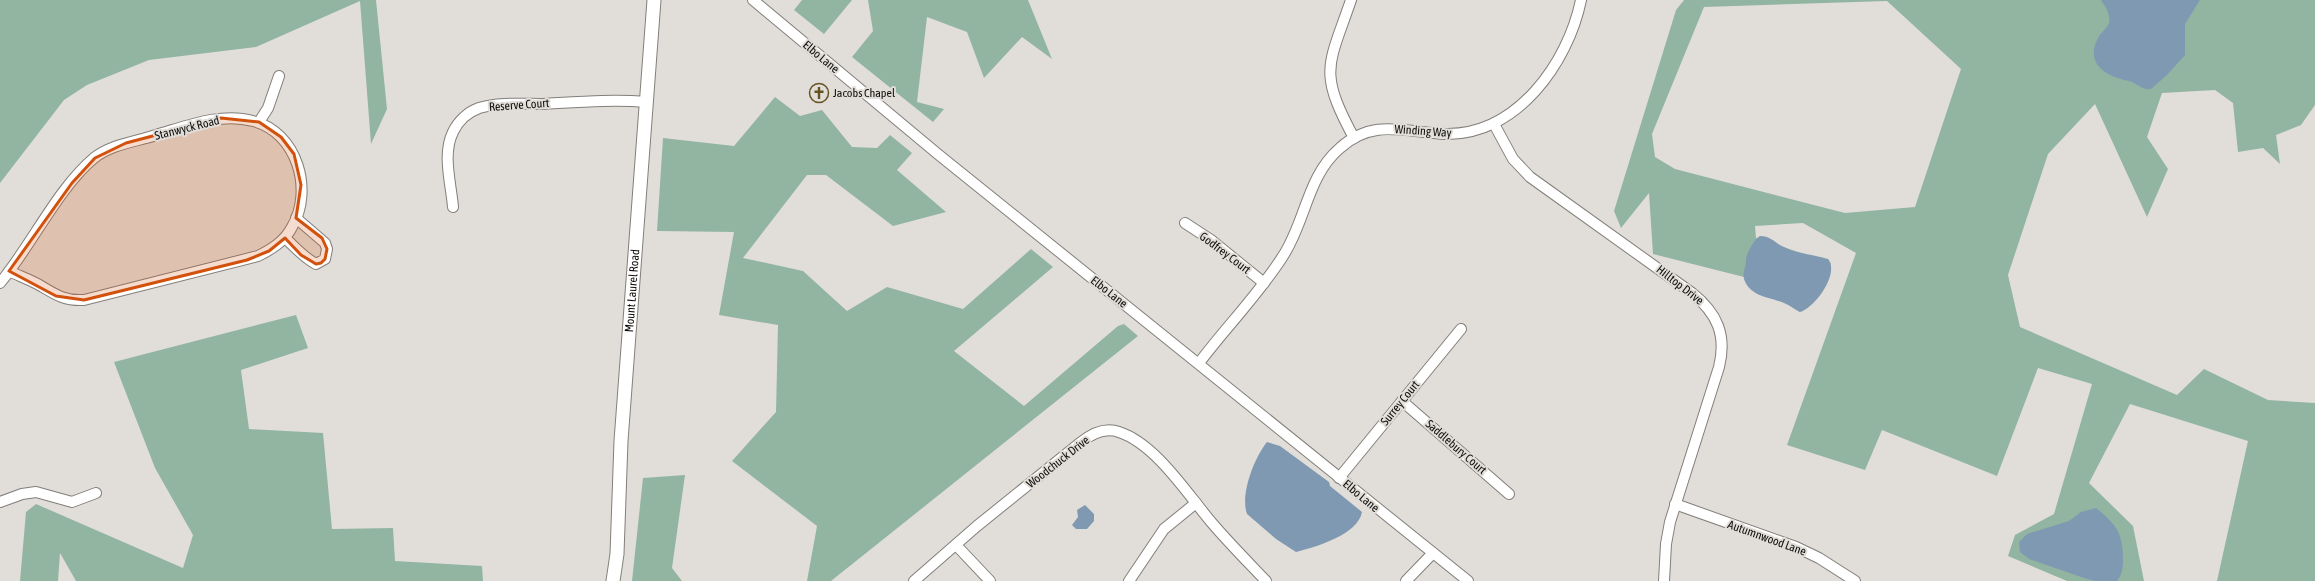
<svg xmlns="http://www.w3.org/2000/svg" width="2315" height="581" viewBox="0 0 2315 581" font-family="'Asap Condensed',sans-serif">
<style>
.forest{fill:#92b5a2;fill-rule:evenodd}
.water{fill:#7f99b2}
.lines{fill:none;stroke-linecap:round;stroke-linejoin:round}
.minor-casing{stroke:#827f7b;stroke-width:12}
.major-casing{stroke:#827f7b;stroke-width:15}
.minor{stroke:#fff;stroke-width:10}
.major{stroke:#fff;stroke-width:13}
.marked{fill:#d2510c;fill-opacity:0.2;stroke:#d2510c;stroke-width:3;stroke-linejoin:round}
.labels{text-anchor:middle;stroke-width:4;stroke-linejoin:round;paint-order:stroke}
.street-label{font-size:12px;fill:#0e0d0c;stroke:#e1ded9}
.poi-label{font-size:12px;fill:#0e0d0c;stroke:#e1ded9;text-anchor:start}
</style>
<rect width="100%" height="100%" fill="#e1ded9"/>
<g class="forest">
<path d="M0,0H376L387,109L371,144L360,1L256,47L149,60L87,85L64,100L0,183Z"/>
<path d="M802,0H852L824,34L794,10Z"/>
<path d="M868,0H1028L1052,59L1022,37L984,78L967,32L927,17L917,102L944,109L933,122L852,57L873,31Z"/>
<path d="M1684,0H2315V105L2301,125L2276,135L2280,164L2263,148L2238,152L2233,103L2215,90L2162,93L2147,137L2168,169L2147,217L2095,104L2048,154L2008,275L2020,327L2177,395L2204,369L2268,400L2315,403V581H2217L2248,441L2130,404L2089,483L2133,526L2144,581H2067L2008,556L2015,535L2054,514L2092,384L2038,368L1997,476L1882,430L1865,470L1787,445L1856,253L1803,223L1755,226L1756,238L1831,263L1800,312L1744,277L1653,254L1649,193L1621,228L1614,211L1676,10ZM1887,1L1961,69L1915,207L1845,213L1675,169L1655,157L1652,134L1704,7Z"/>
<path d="M775,97L800,116L822,110L852,147L877,148L890,135L912,153L897,170L946,212L893,226L826,175H807L743,258L803,271L847,311L887,287L963,309L1031,249L1053,267L954,351L1024,406L1118,326L1124,324L1138,336L831,581H807L817,526L732,461L776,412L778,325L719,315L734,232L657,231L663,138L734,146Z"/>
<path d="M296,315L308,348L241,370L249,429L323,433L332,529L393,528L395,561L482,566L483,581H76L60,553L58,581H20L26,512L36,504L183,568L193,535L155,468L114,362Z"/>
<path d="M685,475L672,568L682,581H632L643,478Z"/>
</g>
<g class="water">
<path d="M2101,0H2200L2185,24V55L2167,75L2151,89C2144,91 2136,83 2129,81C2107,77 2084,64 2098,38C2101,32 2107,29 2109,23C2111,15 2105,6 2101,0Z"/>
<path d="M1760,236C1770,236 1774,242 1782,246C1796,254 1812,254 1828,259C1840,273 1815,308 1800,312C1795,310 1790,305 1784,303C1770,297 1750,297 1744,279C1742,272 1746,268 1746,261C1745,255 1755,238 1760,236Z"/>
<path d="M1267,442L1280,446L1329,482L1330,486L1362,512C1358,535 1315,547 1296,552L1276,539L1247,514C1240,495 1254,458 1267,442Z"/>
<path d="M1085,505L1094,514V521L1087,529H1076L1072,525L1078,517L1077,510Z"/>
<path d="M2096,508C2117,525 2123,533 2123,560C2123,568 2122,575 2117,581H2095L2084,578L2029,559L2020,552L2019,542L2027,534L2069,521L2081,512Z"/>
</g>
<g class="lines">
<g class="minor-casing">
<g id="minor">
<path d="M753,0L939,155L1468,581"/>
<path d="M1351,0C1328,67 1318,71 1354,138"/>
<path d="M259,122L268,108L279,76"/>
<path d="M1494,124L1513,159L1530,177L1692,293C1717,313 1727,335 1719,367L1670,522L1666,544L1664,581"/>
<path d="M453,207C451,183 442,154 453,132C458,121 468,112 479,108C499,102 523,104 543,104C578,102 612,99 647,102"/>
<path d="M1185,223L1211,240L1264,283"/>
<path d="M285,238C295,247 303,257 316,264L325,259L327,249L325,243L296,218"/>
<path d="M0,283C31,246 58,188 94,158C112,144 135,142 156,135C187,126 221,112 253,121C297,132 314,190 292,227C285,241 272,249 258,256L84,300C65,301 56,295 41,286C31,280 19,276 9,271"/>
<path d="M1199,363C1226,327 1259,294 1283,256C1306,221 1307,176 1340,148C1374,117 1407,133 1446,134C1517,135 1568,63 1581,0"/>
<path d="M1402,401L1509,494"/>
<path d="M1339,478L1461,329"/>
<path d="M0,502L22,494L36,492L72,502L96,493"/>
<path d="M1675,504L1796,547L1819,558L1855,581"/>
<path d="M956,545L990,581"/>
<path d="M914,581L977,526L1080,443C1091,434 1105,427 1119,432C1156,444 1188,495 1212,523C1229,543 1248,562 1266,581"/>
<path d="M1129,581L1164,529L1196,503"/>
<path d="M1406,581L1433,553"/>
</g>
</g>
<g class="major-casing">
<g id="major">
<path id="s1" d="M613,581L617,554L621,441L654,0"/>
</g>
</g>
<use href="#minor" class="minor"/>
<use href="#major" class="major"/>
</g>
<path class="marked" d="M221,118L259,122L281,137L294,154L301,185L296,218L322,238L327,249L325,259L321,263L316,264L301,255L285,238L269,251L247,260L84,300L56,296L9,271L72,183L95,158L126,143Z"/>
<defs>
<g id="church-ring" transform="scale(1)"><circle r="9.5" fill="#e1ded9" stroke="#675221" stroke-width="1.5"/><path d="M-1.2-6h2.4v3.5h3.3v2.4h-3.3V6h-2.4V-.1h-3.3v-2.4h3.3Z" fill="#675221"/></g>
</defs>
<g fill-rule="evenodd">
<use href="#church-ring" x="819" y="93"/>
</g>
<g class="labels">
<g class="street-label">
<text transform="translate(821 57) rotate(40)" y="4">Elbo Lane</text>
<text transform="translate(519 105) rotate(-4)" y="4">Reserve Court</text>
<text transform="translate(187 128) rotate(-14)" y="4">Stanwyck Road</text>
<text transform="translate(1423 131) rotate(4)" y="4">Winding Way</text>
<text transform="translate(1225 253) rotate(37)" y="4">Godfrey Court</text>
<text transform="translate(1680 285) rotate(38)" y="4">Hilltop Drive</text>
<text dy="4" stroke="none"><textPath href="#s1" startOffset="291">Mount Laurel Road</textPath></text>
<text transform="translate(1109 292) rotate(38)" y="4">Elbo Lane</text>
<text transform="translate(1400 403) rotate(-51)" y="4">Surrey Court</text>
<text transform="translate(1456 447) rotate(41)" y="4">Saddlebury Court</text>
<text transform="translate(1058 462) rotate(-38)" y="4">Woodchuck Drive</text>
<text transform="translate(1361 496) rotate(40)" y="4">Elbo Lane</text>
<text transform="translate(1767 538) rotate(20)" y="4">Autumnwood Lane</text>
</g>
<g class="poi-label">
<text x="833" y="97">Jacobs Chapel</text>
</g>
</g>
</svg>
